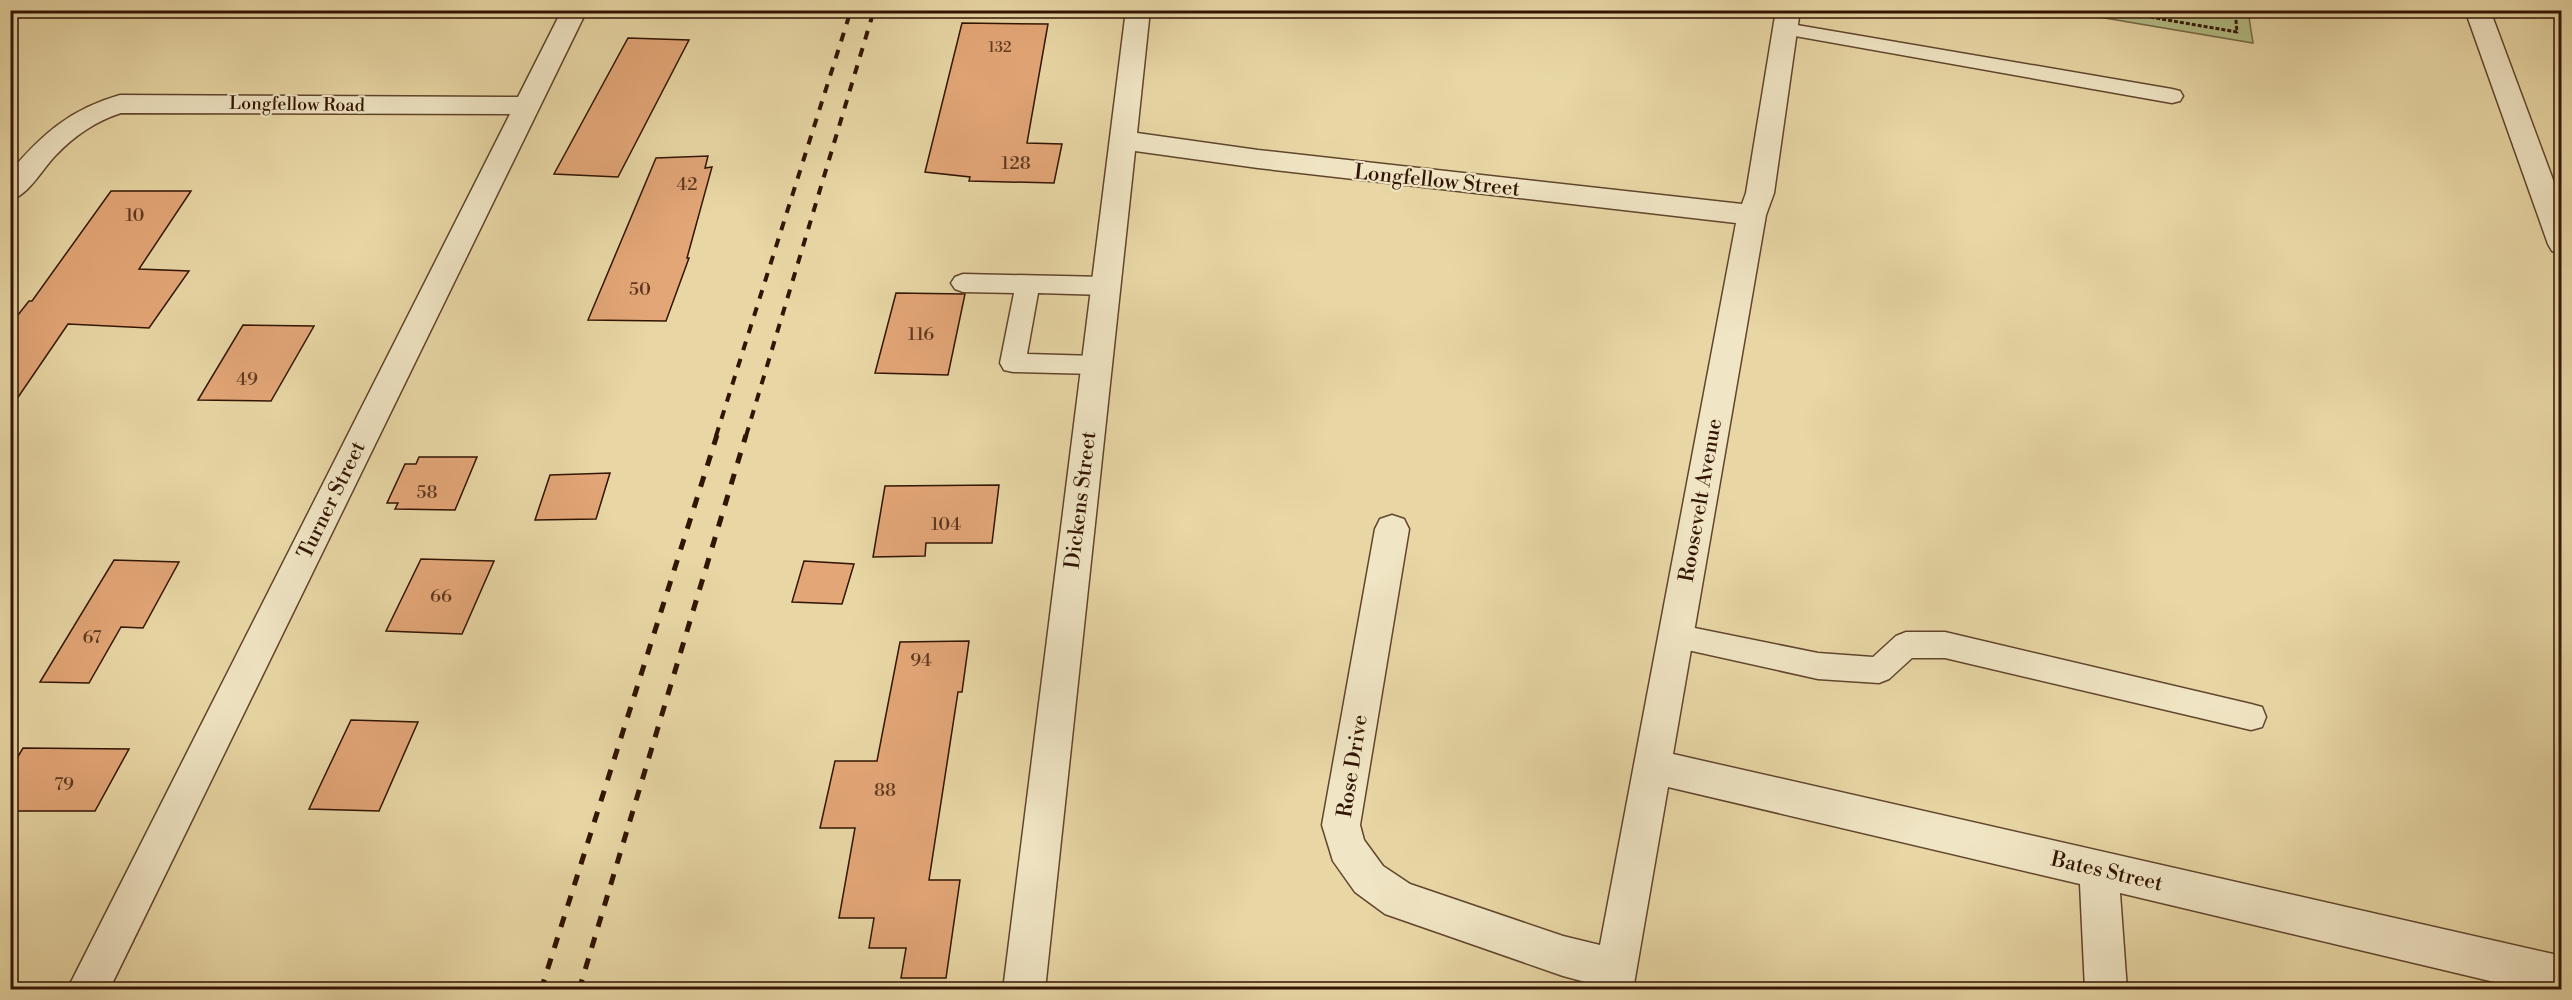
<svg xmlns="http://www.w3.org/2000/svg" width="2572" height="1000" viewBox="0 0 2572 1000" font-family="'Libre Bodoni',serif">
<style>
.green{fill:#b4bf88;stroke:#736a46;stroke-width:1.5}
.building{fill:#e3a677;stroke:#321403;stroke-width:1.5}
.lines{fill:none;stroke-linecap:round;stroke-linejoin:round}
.service-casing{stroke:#60452c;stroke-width:3}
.minor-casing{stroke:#60452c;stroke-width:3}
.path{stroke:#321403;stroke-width:3;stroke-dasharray:4 2;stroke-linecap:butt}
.service{fill:#f0e5c4;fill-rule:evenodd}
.minor{fill:#f0e5c4;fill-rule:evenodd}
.rail-far1{stroke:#321403;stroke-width:4;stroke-dasharray:9 9;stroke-linecap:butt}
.rail{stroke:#321403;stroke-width:5;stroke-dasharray:11 11;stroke-linecap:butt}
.labels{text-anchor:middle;stroke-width:4.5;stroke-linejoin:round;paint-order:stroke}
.far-number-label{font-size:15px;fill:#5e3820}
.far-street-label{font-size:18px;fill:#321403;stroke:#f0e5c4}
.number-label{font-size:18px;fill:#5e3820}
.street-label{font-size:21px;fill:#321403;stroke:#f0e5c4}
</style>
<rect width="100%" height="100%" fill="#e8d7a5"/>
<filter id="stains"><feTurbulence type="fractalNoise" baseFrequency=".00333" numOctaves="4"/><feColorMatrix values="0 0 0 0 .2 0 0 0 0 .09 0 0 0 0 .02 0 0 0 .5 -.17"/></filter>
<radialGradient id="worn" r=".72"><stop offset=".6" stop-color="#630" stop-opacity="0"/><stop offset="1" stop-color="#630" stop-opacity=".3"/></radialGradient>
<path class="green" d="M2063,11H2248L2253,43Z"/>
<g class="building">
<path d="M962,23L1048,24L1027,143L1062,144L1054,183L969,181L970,177L925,172Z"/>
<path d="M628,38L689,40L618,177L554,174Z"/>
<path d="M708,156L705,168L712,167L687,258H689L666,321L588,320L656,158Z"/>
<path d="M111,191H191L139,269L189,271L149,328L68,324L10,409V325L29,301H32Z"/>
<path d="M896,293L965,294L948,375L875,373Z"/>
<path d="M243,325L314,326L271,401L198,400Z"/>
<path d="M419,457H477L455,510L395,509L398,503H387L405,464H416Z"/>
<path d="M610,473L596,519L535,520L550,475Z"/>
<path d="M999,485L992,543H926L925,556L873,557L885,486Z"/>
<path d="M421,559L494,561L462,634L386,631Z"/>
<path d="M114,560L179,562L143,628L121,627L89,683L40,682Z"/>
<path d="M804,561L854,564L842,604L792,602Z"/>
<path d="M969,641L962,692H958L929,880H960L946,978H901L906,948H869L874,918H839L855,828H820L835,761H877L900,642Z"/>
<path d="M351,720L418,722L379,811L309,809Z"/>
<path d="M23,748L129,749L95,811H10V770Z"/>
</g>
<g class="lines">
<g class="service-casing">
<g id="service">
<path d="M1785,23L2172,89L2180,91L2183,96L2180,101L2172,103L1778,33L1775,29L1778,25Z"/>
<path d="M963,274L1106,277L1115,280L1118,286L1115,292L1106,295L1038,293L1027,354L1096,356L1105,358L1109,365L1105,372L1096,374L1013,372L1004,370L1000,363L1014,293L963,292L955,289L951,283L955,277Z"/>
<path d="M1675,624L1818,653L1873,657L1896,636L1906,632H1945L2251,704L2262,707L2266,717L2262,727L2251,730L1945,658H1912L1889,679L1879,683L1818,679L1665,645L1661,636L1665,627Z"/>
</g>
</g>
<g class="minor-casing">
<g id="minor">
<path d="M562,10H587L109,990H67L510,114L121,113C96,121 74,136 56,155C42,169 29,195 10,200V172C43,133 71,109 120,95L518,97Z"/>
<path d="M1126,10H1150L1137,133L1258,150L1742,204L1746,193L1776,10H1800L1774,193L1766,215L1673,754L2562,956V990H2528L2120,893L2127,990H2085L2080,884L1668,787L1633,990H1591L1593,984L1563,976L1385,914L1355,892L1333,861L1322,825L1375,529L1380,519L1392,515L1404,519L1409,529L1360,825L1364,840L1383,866L1410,884L1563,936L1600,945L1736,223L1258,168L1135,151L1045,990H1003Z"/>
<path d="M2465,10H2490L2562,204V254L2552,251L2548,244Z"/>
</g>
</g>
<path class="path" d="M2109,10L2237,32L2235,10"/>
<use href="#service" class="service"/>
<use href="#minor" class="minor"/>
<g class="rail-far1">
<path d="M716,436L851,10"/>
<path d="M746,436L874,10"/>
</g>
<g class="rail">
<path d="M541,990L717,435"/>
<path d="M579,990L746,435"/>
</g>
</g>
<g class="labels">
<g class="far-number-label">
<text x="1000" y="52">132</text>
</g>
<g class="far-street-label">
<text transform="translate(297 104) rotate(1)" y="6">Longfellow Road</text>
</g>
<g class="number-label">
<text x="1016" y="169">128</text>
<text x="687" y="190">42</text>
<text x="135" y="221">10</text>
<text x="640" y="295">50</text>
<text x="921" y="340">116</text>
<text x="247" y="385">49</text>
<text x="427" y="498">58</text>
<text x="946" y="530">104</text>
<text x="441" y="602">66</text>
<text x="92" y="643">67</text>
<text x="921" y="666">94</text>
<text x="64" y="790">79</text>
<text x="885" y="796">88</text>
</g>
<g class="street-label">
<text transform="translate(1437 180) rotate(6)" y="7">Longfellow Street</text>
<text transform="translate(331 500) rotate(-64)" y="7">Turner Street</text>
<text transform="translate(1080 500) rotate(-83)" y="7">Dickens Street</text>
<text transform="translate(1700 500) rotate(-80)" y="7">Roosevelt Avenue</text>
<text transform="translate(1352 766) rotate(-81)" y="7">Rose Drive</text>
<text transform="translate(2107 871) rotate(13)" y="7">Bates Street</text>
</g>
</g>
<rect width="2572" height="1000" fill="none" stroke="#e8d7a5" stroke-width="36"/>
<rect x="12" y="12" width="2548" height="976" fill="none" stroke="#321403" stroke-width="3"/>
<rect x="18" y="18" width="2536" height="964" fill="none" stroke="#321403" stroke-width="1.5"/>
<rect width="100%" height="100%" filter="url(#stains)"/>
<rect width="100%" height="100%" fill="url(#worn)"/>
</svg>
